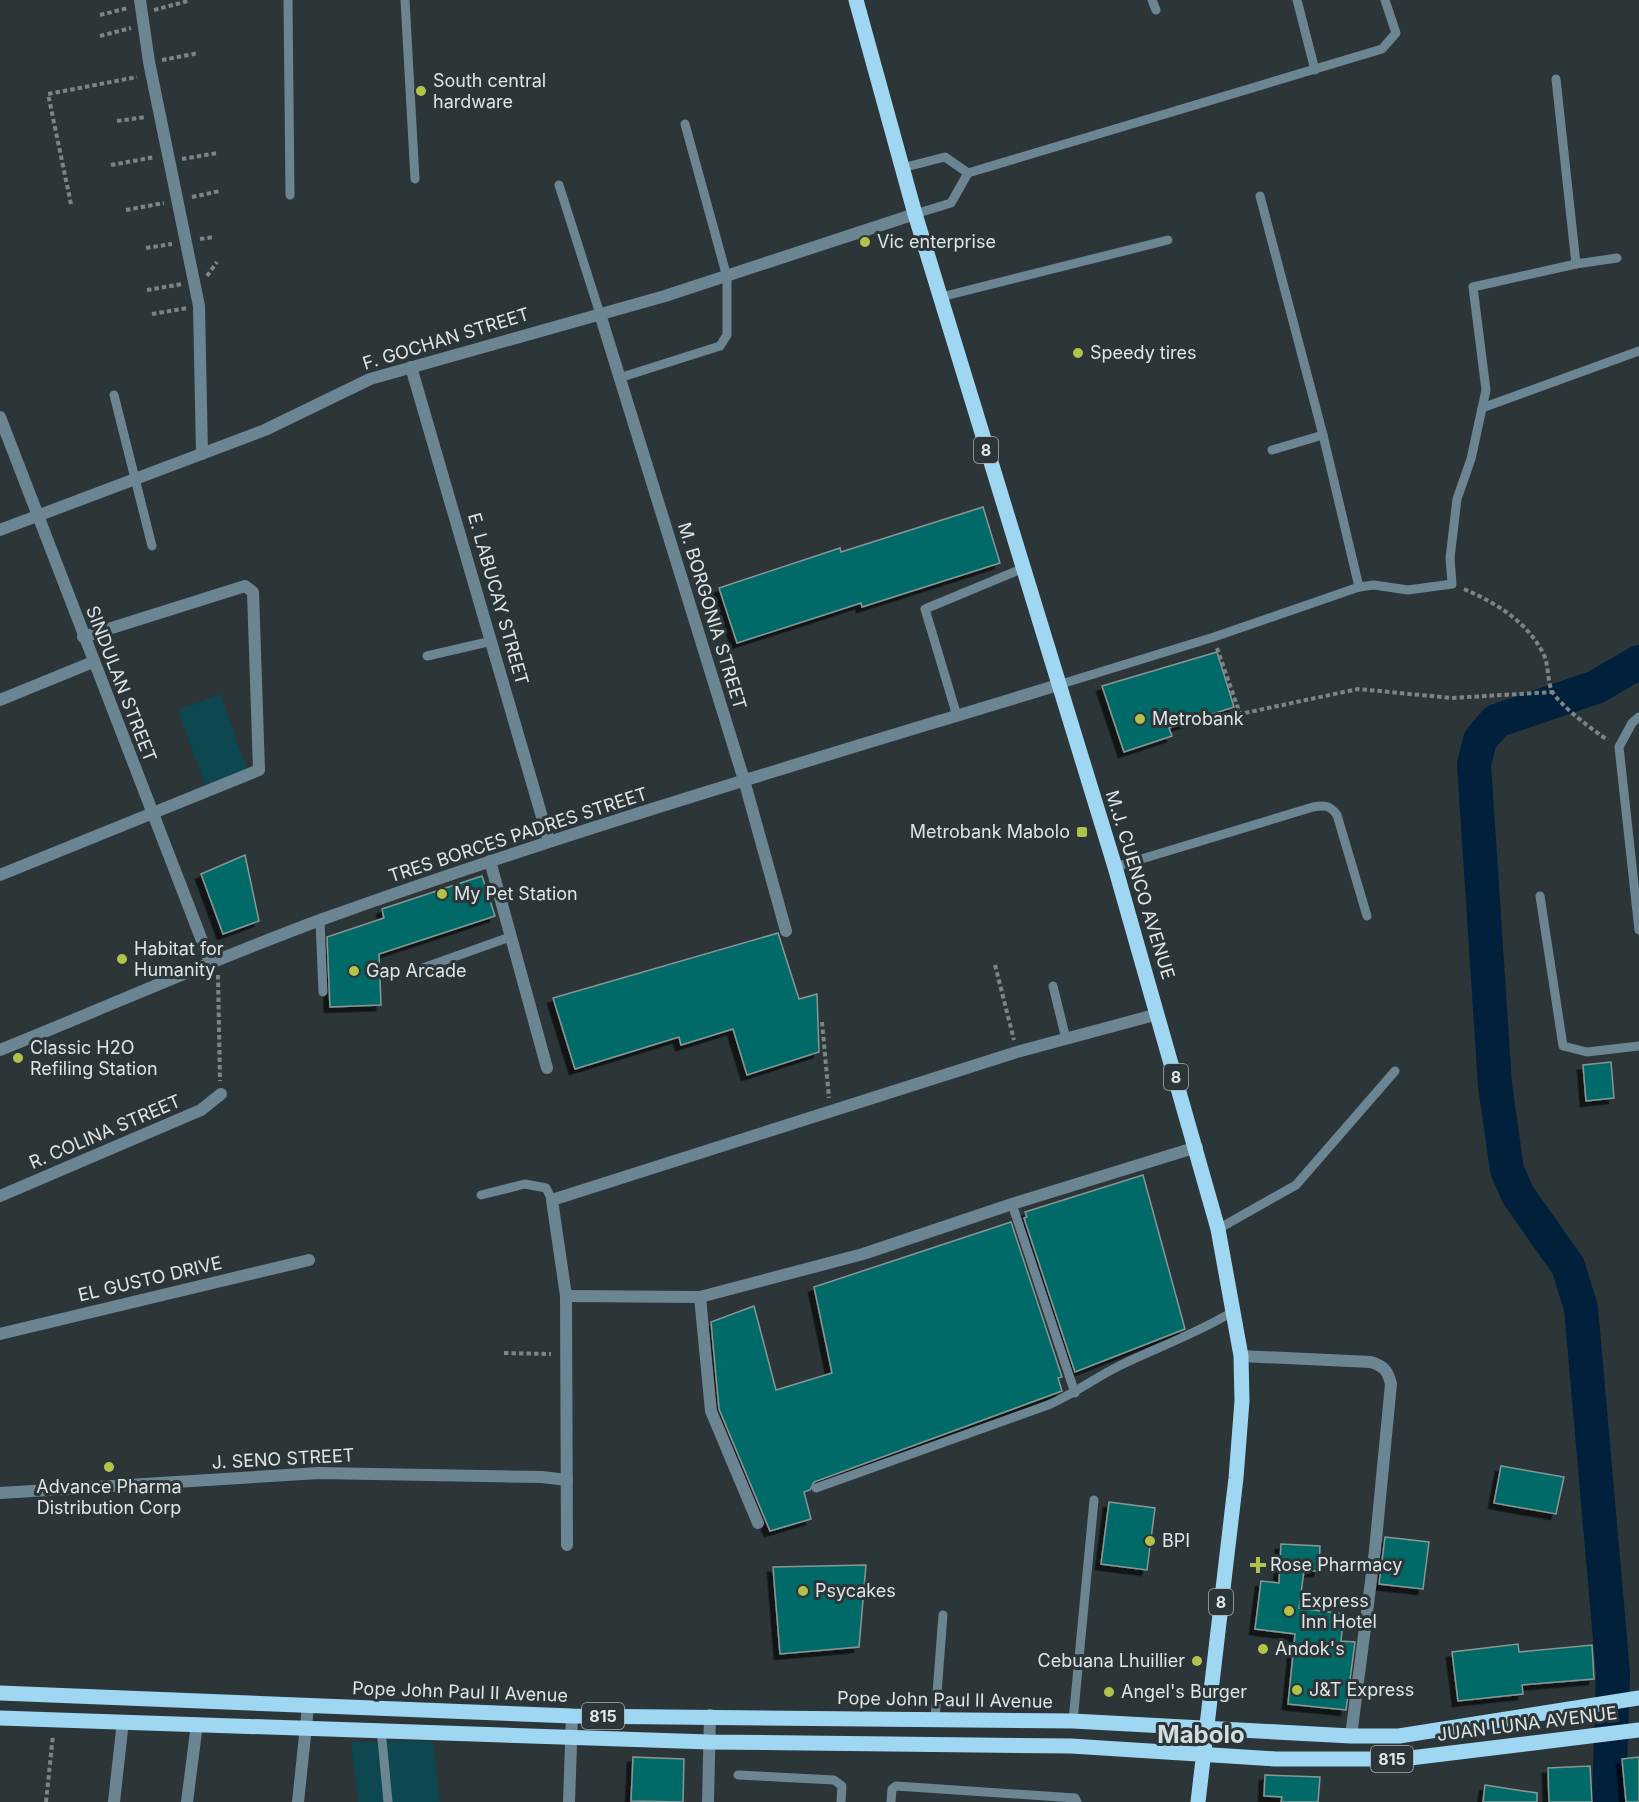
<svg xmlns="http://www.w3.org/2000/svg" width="1639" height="1802" viewBox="0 0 1639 1802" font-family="Inter,sans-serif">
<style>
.green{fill:#0d4750}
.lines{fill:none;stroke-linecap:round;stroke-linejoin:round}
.river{stroke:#00203c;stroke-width:34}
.building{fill:#026b68;stroke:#8a9695;stroke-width:1.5;filter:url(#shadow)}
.path{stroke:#7d8486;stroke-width:4;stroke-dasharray:4.5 3;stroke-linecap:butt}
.service{stroke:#6b8593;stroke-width:9}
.minor{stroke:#6b8593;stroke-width:12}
.primary{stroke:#9fd7f3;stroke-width:15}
.poi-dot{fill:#b3c24b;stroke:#2c3537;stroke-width:2}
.labels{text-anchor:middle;stroke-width:6;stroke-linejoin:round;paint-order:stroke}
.shield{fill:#2c3537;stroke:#a9b0b2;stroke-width:1.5}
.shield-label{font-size:16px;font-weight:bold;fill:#dfe5e6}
.poi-label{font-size:18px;fill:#dfe5e6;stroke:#2c3537;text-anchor:start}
.street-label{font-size:18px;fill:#dfe5e6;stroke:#2c3537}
.district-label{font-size:24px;font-weight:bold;fill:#d1dddf;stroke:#2c3537}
</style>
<defs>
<filter id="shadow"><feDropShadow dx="-5.5" dy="5.5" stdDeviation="0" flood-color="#0009"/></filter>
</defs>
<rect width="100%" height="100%" fill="#2c3537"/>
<g class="green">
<path d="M220,694L247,769L205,785L178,710Z"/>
<path d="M433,1741L440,1802H358L351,1742Z"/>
</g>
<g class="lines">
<path class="river" d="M1609,1802L1613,1673L1581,1308L1568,1266L1518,1195L1507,1170L1495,1085L1474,764L1480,740L1496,721L1596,687L1639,662"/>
</g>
<g class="building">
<path d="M983,507L1000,563L862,607L861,603L737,643L719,588L840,548L841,552Z"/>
<path d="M1217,652L1234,707L1169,728L1172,736L1124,752L1102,686Z"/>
<path d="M245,855L259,921L223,934L201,874Z"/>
<path d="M482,876L495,916L379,954L381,1005L330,1007L327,937L384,918L382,909Z"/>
<path d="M778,933L799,999L817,994L819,1052L747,1075L733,1029L681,1045L679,1037L575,1069L553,998Z"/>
<path d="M1611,1062L1614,1098L1586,1101L1583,1065Z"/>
<path d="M1143,1175L1185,1329L1075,1372L1024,1218L1027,1217L1025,1212Z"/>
<path d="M1011,1222L1062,1377L1058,1378L1062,1391L814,1482L810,1490L804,1492L811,1519L770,1531L719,1409L711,1322L754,1306L776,1390L832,1373L814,1287Z"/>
<path d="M1501,1466L1564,1477L1556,1514L1494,1503Z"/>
<path d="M1109,1502L1155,1508L1147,1570L1101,1564Z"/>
<path d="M1385,1537L1429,1542L1423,1589L1379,1584Z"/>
<path d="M1281,1544L1320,1546L1319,1571H1304L1299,1608L1344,1614L1341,1641L1355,1642L1346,1710L1288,1704L1295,1634L1255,1629L1261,1581L1279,1583Z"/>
<path d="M866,1565L859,1647L780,1654L773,1567Z"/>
<path d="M1518,1644L1519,1652L1592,1645L1594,1679L1522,1685L1523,1694L1458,1701L1452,1652Z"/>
<path d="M633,1757L684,1759L683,1802L631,1801Z"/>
<path d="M1639,1757V1802H1626L1622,1759Z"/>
<path d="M1590,1766L1592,1802H1549L1548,1768Z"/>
<path d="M1265,1775L1320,1777L1318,1802H1281L1282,1797L1264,1796Z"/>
<path d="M1485,1785L1537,1793V1802H1483Z"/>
</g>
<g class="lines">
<g class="path">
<path d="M154,10L188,1"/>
<path d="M100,15L128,8"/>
<path d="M100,36L131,28"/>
<path d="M162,60L199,53"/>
<path d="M117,121L146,117"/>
<path d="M182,159L217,153"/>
<path d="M111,165L155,157"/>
<path d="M192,197L220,191"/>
<path d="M71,204L48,94L137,77"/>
<path d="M126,210L164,203"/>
<path d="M200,239L214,237"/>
<path d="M146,248L172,244"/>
<path d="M207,276L217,262"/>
<path d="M147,290L182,284"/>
<path d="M152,314L187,308"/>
<path d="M1464,589C1496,603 1528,622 1544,655C1549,666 1547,681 1552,691C1558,704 1595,732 1608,740"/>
<path d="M1217,648L1240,714L1358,689L1452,698L1553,692"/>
<path d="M995,965L1014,1040"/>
<path d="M218,975L220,1081"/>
<path d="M822,1022L829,1098"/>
<path d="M504,1353L551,1354"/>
<path d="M46,1802L53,1735"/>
</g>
<g class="service">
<path d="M288,0L290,195"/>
<path d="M405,0L415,179"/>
<path d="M1152,0L1156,10"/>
<path d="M1297,0L1315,70"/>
<path d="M1556,79L1576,264"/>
<path d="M902,168L945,157L968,173"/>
<path d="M559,185L600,314"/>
<path d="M1260,196L1323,435L1359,587"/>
<path d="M915,214L951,203L968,173L1382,49L1396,33L1385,0"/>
<path d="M941,297L1168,240"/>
<path d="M619,378L720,346L727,335V277L685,124"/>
<path d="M114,395L152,546"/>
<path d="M1482,408L1639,351"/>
<path d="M1272,450L1323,435"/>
<path d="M427,656L492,641"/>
<path d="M1058,685L1214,637L1359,587L1374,585L1408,590L1452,584L1450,558L1457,499L1471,459L1486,390L1473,287L1576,264L1617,258"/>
<path d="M957,716L925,609L1024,568"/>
<path d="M1639,717L1632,723L1619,747L1639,930"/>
<path d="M1115,867L1313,807C1324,805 1330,805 1337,815L1367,916"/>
<path d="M1540,896L1563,1046L1587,1052L1639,1046"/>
<path d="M320,921L323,992"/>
<path d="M420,969L510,937"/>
<path d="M1053,986L1066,1039"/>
<path d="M481,1195L525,1184L546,1188L552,1200"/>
<path d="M1012,1204L1075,1393"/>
<path d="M1218,1229L1296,1185L1395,1071"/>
<path d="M816,1488L1048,1405C1074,1394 1096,1377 1121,1365C1160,1346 1196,1334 1234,1311"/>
<path d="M935,1719L943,1615"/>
<path d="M1073,1721L1094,1500"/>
<path d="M381,1729L388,1802"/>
<path d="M738,1775L834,1780L842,1786L841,1802"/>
<path d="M891,1802L892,1789L896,1786L1075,1798L1077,1802"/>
</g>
<g class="minor">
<path d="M140,0L149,62L199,306L202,454"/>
<path d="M600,314L744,780L786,931"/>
<path d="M411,367L549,841"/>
<path d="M0,417L211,964"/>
<path d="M0,530L265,430L370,379L665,296L915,214"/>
<path d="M0,700L93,662"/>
<path d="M490,861L547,1068"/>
<path d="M0,875L259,770L253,592L245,586L83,637"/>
<path d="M0,1050C107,1007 214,959 323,919C565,832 812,760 1058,685"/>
<path d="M0,1196L201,1110L221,1094"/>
<path d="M566,1296L700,1297L863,1254L1012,1204L1197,1147"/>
<path d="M700,1297L711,1411L758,1523"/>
<path d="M0,1334L309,1260"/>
<path d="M1241,1356L1371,1362C1384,1366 1388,1371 1391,1384L1375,1550L1351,1736"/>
<path d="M0,1493L319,1473L542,1477L567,1480"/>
<path d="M567,1545L566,1296L552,1200L1017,1052L1158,1014"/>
<path d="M114,1802L123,1721"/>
<path d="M187,1802L197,1724"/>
<path d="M298,1802L308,1707"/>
<path d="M569,1802L572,1716"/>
<path d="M708,1802L710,1715"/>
</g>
<g class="primary">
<path d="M856,0L915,214L1115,867L1218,1229L1241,1356L1242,1401L1236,1478L1198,1802"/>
<path d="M0,1693L572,1716L1073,1721L1351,1736H1399L1639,1698"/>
<path d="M0,1718L709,1742L1071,1746L1276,1759H1402L1639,1730"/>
</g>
</g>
<g class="poi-dot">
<circle cx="421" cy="91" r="6"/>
<circle cx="865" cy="242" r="6"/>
<circle cx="1078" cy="353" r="6"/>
<circle cx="1140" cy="719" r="6"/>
<rect x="1076" y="826" width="12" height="12" rx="3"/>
<circle cx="442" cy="894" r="6"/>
<circle cx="122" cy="959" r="6"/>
<circle cx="354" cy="971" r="6"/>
<circle cx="18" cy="1058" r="6"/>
<circle cx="109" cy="1467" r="6"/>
<circle cx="1150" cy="1541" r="6"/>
<path d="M1255 1556h6v6h6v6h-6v6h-6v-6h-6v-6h6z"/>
<circle cx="803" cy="1591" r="6"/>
<circle cx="1289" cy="1611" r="6"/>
<circle cx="1263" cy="1649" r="6"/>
<circle cx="1197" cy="1661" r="6"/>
<circle cx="1297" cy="1690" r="6"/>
<circle cx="1109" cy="1692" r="6"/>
</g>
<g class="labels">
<g class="shield">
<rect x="974" y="437" width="24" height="26" rx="4.5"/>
<rect x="1164" y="1064" width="24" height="26" rx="4.5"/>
<rect x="1209" y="1589" width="24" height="26" rx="4.5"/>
<rect x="582" y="1703" width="42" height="26" rx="4.5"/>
<rect x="1371" y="1746" width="42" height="26" rx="4.5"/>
</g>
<g class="shield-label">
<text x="986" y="456">8</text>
<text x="1176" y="1083">8</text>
<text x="1221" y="1608">8</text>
<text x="603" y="1722">815</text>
<text x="1392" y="1765">815</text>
</g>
<g class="poi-label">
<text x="433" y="87">South central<tspan x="433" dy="21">hardware</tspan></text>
<text x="877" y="248">Vic enterprise</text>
<text x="1090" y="359">Speedy tires</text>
<text x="1152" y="725">Metrobank</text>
<text x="1070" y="838" text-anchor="end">Metrobank Mabolo</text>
<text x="454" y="900">My Pet Station</text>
<text x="134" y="955">Habitat for<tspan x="134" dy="21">Humanity</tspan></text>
<text x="366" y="977">Gap Arcade</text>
<text x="30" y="1054">Classic H2O<tspan x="30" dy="21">Refiling Station</tspan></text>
<text x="109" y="1493" text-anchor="middle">Advance Pharma<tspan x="109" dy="21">Distribution Corp</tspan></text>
<text x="1162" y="1547">BPI</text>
<text x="1270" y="1571">Rose Pharmacy</text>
<text x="815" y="1597">Psycakes</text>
<text x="1301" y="1607">Express<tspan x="1301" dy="21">Inn Hotel</tspan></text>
<text x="1275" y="1655">Andok's</text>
<text x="1185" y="1667" text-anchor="end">Cebuana Lhuillier</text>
<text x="1309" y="1696">J&amp;T Express</text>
<text x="1121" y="1698">Angel's Burger</text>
</g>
<g class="street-label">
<text transform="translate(446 339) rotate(-17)" y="6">F. GOCHAN STREET</text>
<text transform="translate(498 599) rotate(74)" y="6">E. LABUCAY STREET</text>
<text transform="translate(712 616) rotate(73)" y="6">M. BORGONIA STREET</text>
<text transform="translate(121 684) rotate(69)" y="6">SINDULAN STREET</text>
<text transform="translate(518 835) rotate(-18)" y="6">TRES BORCES PADRES STREET</text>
<text transform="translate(1140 885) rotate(73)" y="6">M.J. CUENCO AVENUE</text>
<text transform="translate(105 1132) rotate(-23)" y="6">R. COLINA STREET</text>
<text transform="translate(150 1279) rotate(-13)" y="6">EL GUSTO DRIVE</text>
<text transform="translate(283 1459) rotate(-3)" y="6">J. SENO STREET</text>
<text transform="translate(460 1692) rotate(2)" y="6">Pope John Paul Ⅱ Avenue</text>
<text transform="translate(945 1700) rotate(1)" y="6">Pope John Paul Ⅱ Avenue</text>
<text transform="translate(1527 1724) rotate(-7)" y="6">JUAN LUNA AVENUE</text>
</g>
<g class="district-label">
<text x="1201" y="1743">Mabolo</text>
</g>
</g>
</svg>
